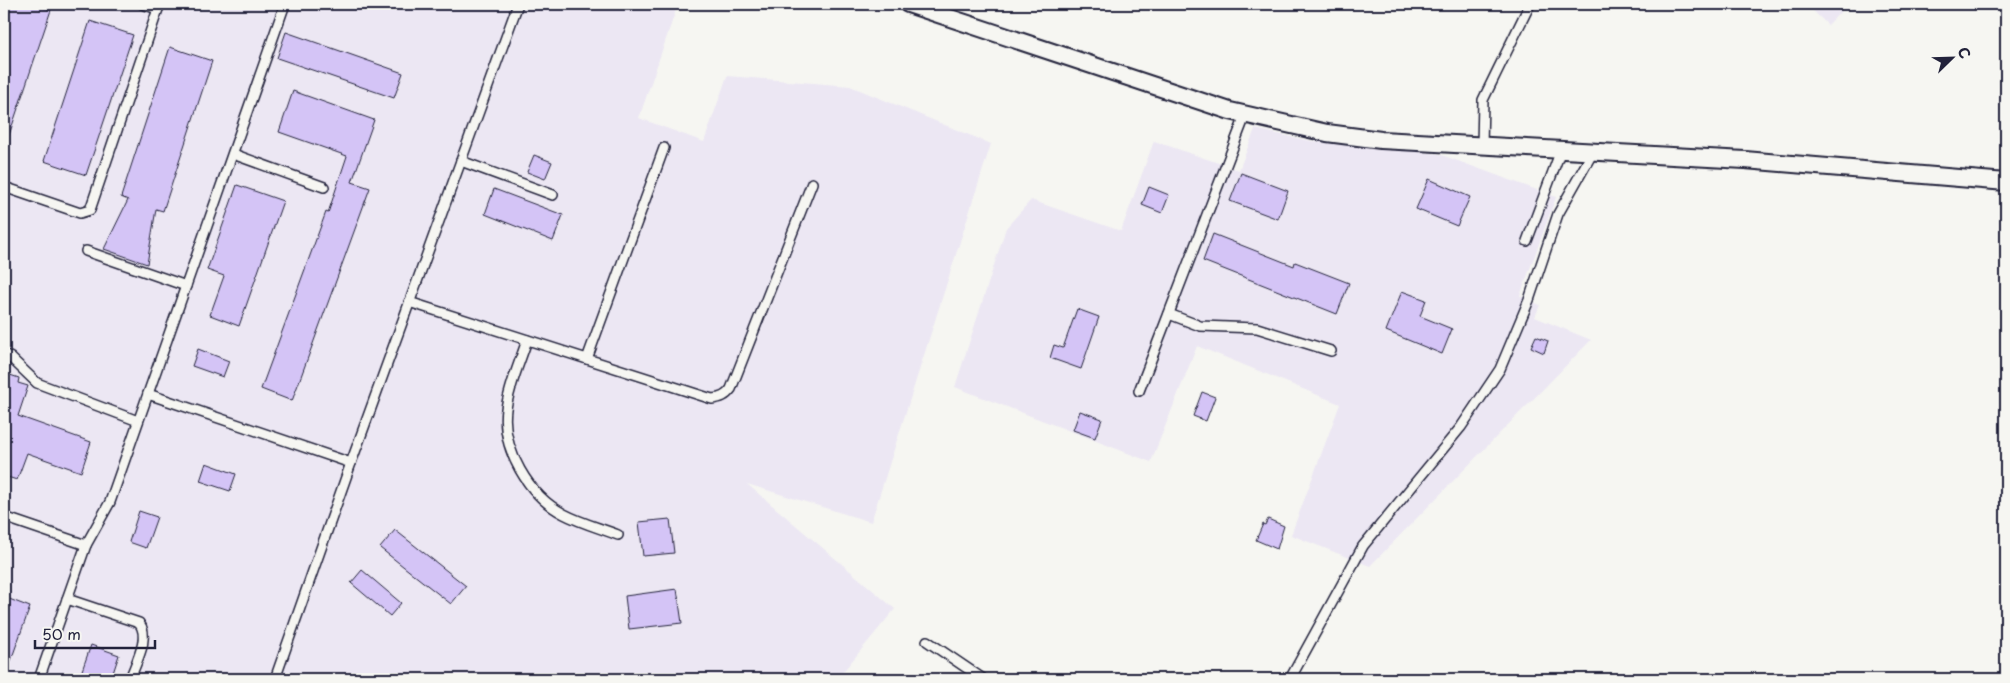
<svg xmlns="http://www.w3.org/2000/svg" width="2010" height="683" viewBox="0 0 2010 683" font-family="'Playpen Sans',sans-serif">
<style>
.built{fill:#ece7f3}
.building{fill:#d4c4f6;stroke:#22223b}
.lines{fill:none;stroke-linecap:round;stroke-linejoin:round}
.lane-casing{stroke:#22223b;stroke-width:12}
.street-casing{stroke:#22223b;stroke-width:20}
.lane{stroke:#f6f6f2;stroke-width:9}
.street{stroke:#f6f6f2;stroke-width:16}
</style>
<rect width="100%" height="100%" fill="#f6f6f2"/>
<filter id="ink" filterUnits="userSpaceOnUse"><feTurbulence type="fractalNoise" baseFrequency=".02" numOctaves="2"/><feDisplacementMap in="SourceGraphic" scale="10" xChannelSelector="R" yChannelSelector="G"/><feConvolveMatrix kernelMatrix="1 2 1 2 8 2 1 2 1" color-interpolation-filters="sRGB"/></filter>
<g filter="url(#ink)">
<g class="built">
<path d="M4,4H678L639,118L704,142L727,76L850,86L991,144L871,522L747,484L895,609L837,679H4Z"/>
<path d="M1806,4H1848L1828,25Z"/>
<path d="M1255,129L1311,141L1439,154L1556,197L1520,296L1540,305L1535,317L1591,340L1370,566L1291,535L1340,404L1197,346L1151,462L955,387L1006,228L1031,200L1121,231L1154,141L1239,170Z"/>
</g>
<g class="building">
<path d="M9,4H32L51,10L6,144L4,143V19Z"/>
<path d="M90,21L133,35L86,175L44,161Z"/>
<path d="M286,32L403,73L394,98L277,58Z"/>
<path d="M170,47L212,61L163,211L156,209L147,264L104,249L128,200L121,197Z"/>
<path d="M293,91L374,120L352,182L370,188L292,401L261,389L326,212L328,213L347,156L279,132Z"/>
<path d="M534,155L552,162L545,179L527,172Z"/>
<path d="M1241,173L1288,191L1278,219L1230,201Z"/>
<path d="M1429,179L1470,197L1457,226L1416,209Z"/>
<path d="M237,185L283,201L239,326L210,315L224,276L207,270Z"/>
<path d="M1149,187L1169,195L1162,213L1142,205Z"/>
<path d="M494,189L563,215L553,241L485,214Z"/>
<path d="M1213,234L1294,266L1295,262L1349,283L1337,314L1203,261Z"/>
<path d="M1402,291L1426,300L1420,316L1452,329L1442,354L1386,331Z"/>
<path d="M1077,309L1099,317L1081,369L1050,358L1054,345L1063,348Z"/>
<path d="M1536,336L1548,341L1544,353L1531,347Z"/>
<path d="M198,349L229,361L223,377L192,366Z"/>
<path d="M4,373L19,378L18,383L28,386L18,416L91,442L81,472L27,453L17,480L4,476Z"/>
<path d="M1202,392L1215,397L1206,421L1193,416Z"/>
<path d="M1080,411L1102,419L1095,438L1073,430Z"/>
<path d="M206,463L236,474L230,491L200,481Z"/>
<path d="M139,511L157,517L146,548L129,542Z"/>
<path d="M670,519L674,553L643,556L639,522Z"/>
<path d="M1268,519L1284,526L1277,549L1256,540L1263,524L1265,525Z"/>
<path d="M395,530L466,586L451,604L380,548Z"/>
<path d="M362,570L401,603L390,616L351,583Z"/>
<path d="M677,589L682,623L629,629L625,596Z"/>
<path d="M4,597L30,607L5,677L4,676Z"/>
<path d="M91,645L119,655L111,679H79Z"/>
</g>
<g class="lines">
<g class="lane-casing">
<g id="lane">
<path d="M142,4L158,9L159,4"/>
<path d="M1482,146L1483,100L1530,4"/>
<path d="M233,154L324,187"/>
<path d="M461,161L553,195"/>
<path d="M4,187L80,213L90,210L158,9"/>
<path d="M1527,241L1561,150"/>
<path d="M86,251L186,286"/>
<path d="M409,302L712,399C721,398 726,396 731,389L812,183"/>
<path d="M1169,314L1200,326L1257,328L1331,351"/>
<path d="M527,340C520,362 509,386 506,409C501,449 529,496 564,514C581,523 600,528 618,535"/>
<path d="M4,354L11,358L37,383L138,421"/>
<path d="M587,359L664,148"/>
<path d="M1139,391L1245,116"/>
<path d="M148,394L351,463"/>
<path d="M4,517L86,545L39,679"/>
<path d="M86,545L110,502L285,4"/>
<path d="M67,599L139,623C151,637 135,664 130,679"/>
<path d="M927,641L983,679"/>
<path d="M275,679L351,463L518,4"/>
<path d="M1290,679L1363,546L1461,427L1500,369L1529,300L1558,214L1593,152"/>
</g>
</g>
<g class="street-casing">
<path id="street" d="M908,4L1230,111L1327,133L1381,140L1745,160L2006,182"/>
</g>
<use href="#lane" class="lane"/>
<use href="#street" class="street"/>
</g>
</g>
<rect width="2010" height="683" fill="none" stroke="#f6f6f2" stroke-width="20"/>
<rect x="10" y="10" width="1990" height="663" fill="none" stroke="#22223b" stroke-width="2" filter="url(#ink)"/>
<g transform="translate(1952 58) rotate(67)" stroke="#f6f6f2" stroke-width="4" paint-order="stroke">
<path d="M0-4L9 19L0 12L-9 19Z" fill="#22223b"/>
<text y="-8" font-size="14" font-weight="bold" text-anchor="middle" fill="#22223b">С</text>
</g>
<path d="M35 640v8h120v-8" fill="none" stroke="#22223b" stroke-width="2.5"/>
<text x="42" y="640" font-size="15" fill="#22223b" stroke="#f6f6f2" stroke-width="4" paint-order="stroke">50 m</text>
</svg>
